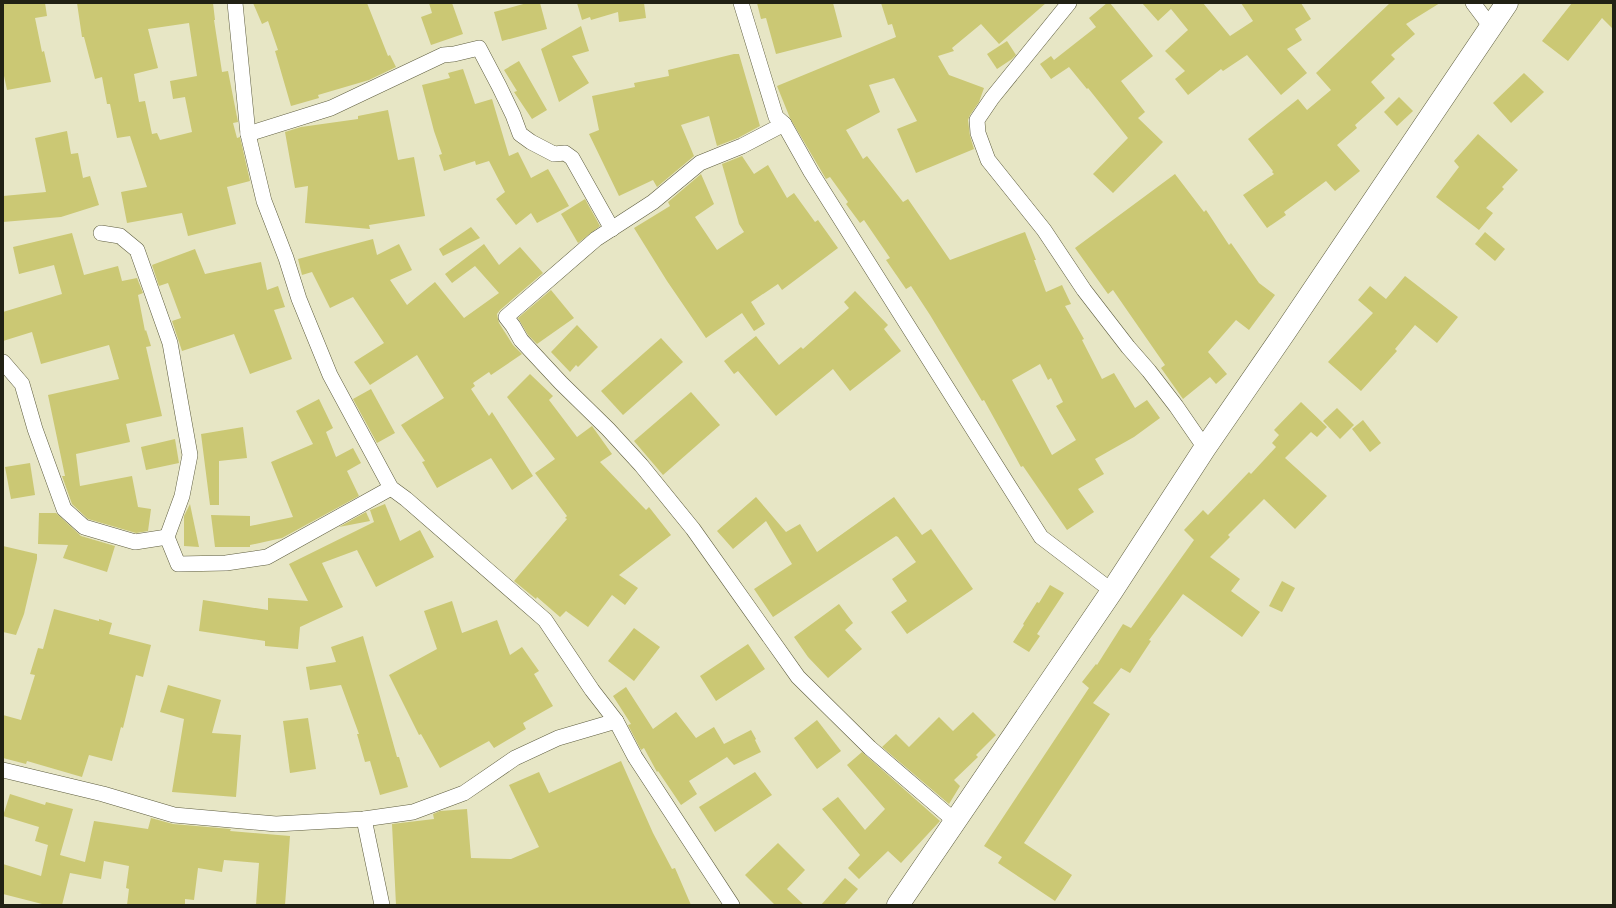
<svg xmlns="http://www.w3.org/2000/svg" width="1616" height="908" viewBox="0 0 1616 908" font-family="Figtree,sans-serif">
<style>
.building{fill:#cbc874;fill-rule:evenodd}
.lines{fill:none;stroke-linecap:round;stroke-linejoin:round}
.street-casing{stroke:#5e5d3f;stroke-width:16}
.secondary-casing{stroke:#5e5d3f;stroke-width:23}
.street{stroke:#fff;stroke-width:15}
.secondary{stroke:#fff;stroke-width:22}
</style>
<rect width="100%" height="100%" fill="#e7e6c5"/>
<g class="building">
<path d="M3,3H45L47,16L35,18L42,52L44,51L51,82L7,90L3,71Z"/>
<path d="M77,3H213L215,20H214L222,72L228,71L238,122L233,123L237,138L240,137L250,181L227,187L236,224L188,236L182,213L127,223L121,192L147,187L130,136L117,138L110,104H107L102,77L95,79L84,37H82ZM189,23L197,76L170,81L173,99L185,97L192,132L160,140L157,133L152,134L145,101L139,102L134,74L158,68L148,29Z"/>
<path d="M253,3H367L388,56L390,55L396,67L369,80L318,95L319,98L291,106L275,51L278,50L268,21L262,24Z"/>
<path d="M429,3H452L463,34L431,45L421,17L432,13Z"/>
<path d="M527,3H540L547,29L502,41L494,12Z"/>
<path d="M577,3H644L646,18L619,22L618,12L591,20L590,17L582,20Z"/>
<path d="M757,3H833L842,37L776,54L766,18L761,19Z"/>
<path d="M881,3H1046L999,44L981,24L952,48L954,51L938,56L949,75L984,88L979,102L970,115L968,120L970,136L974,149L916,173L897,129L917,121L894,78L869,85L880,112L846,130L863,159L867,156L903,202L908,199L950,260L1025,232L1036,260H1034L1046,292L1062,285L1071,304L1065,306L1084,339L1082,340L1102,379L1114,373L1135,408L1147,400L1160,418L1134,437L1095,459L1104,474L1078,489L1094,512L1067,530L1023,466L1021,467L984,400L982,401L930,315L911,286L906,289L886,260L890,258L864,220L860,223L846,204L848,202L830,177L826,179L790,118L777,86L896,37L892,24L888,25ZM1040,364L1048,380L1051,378L1063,402L1056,406L1076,440L1052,455L1012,380Z"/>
<path d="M1107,3H1110L1153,56L1121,81L1145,112L1138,118L1163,142L1113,193L1093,174L1128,138L1088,88L1087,89L1069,67L1051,79L1040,64L1051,56L1054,60L1096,27L1089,18Z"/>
<path d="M1142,3H1203L1230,36L1253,21L1241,3H1301L1311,19L1295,29L1302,40L1287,49L1307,73L1281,95L1247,55L1223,71L1221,69L1188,95L1175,79L1185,71L1165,51L1188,30L1171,9L1158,21Z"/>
<path d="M1390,3H1440L1406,24L1415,34L1391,55L1395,59L1371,82L1385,98L1355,125L1357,128L1337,145L1360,171L1335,191L1326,181L1284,212L1286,215L1267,228L1243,195L1274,174L1272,172L1273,171L1248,139L1298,99L1307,110L1331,90L1316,73Z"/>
<path d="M1572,3H1613V29L1602,18L1568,61L1542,41Z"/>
<path d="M581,26L589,51L572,56L589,83L559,102L541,49Z"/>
<path d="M1007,41L1016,55L1012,59L997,69L987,54Z"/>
<path d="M734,54H739L760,126L738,138L717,146L709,116L681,125L694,156L657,187L653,180L619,196L589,134L599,130L592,96L635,87L634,83L669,76L668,70Z"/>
<path d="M519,61L547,110L532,119L514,92L517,91L504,70Z"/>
<path d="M463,69L475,104L492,99L509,156L518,152L531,178L548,169L569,206L537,223L531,213L516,225L496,199L505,192L489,161L476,165L475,161L444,171L439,155L442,154L434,131L422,85L450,78L448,73Z"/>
<path d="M1524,73L1544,92L1511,123L1493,103Z"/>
<path d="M1399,97L1413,111L1397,126L1384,112Z"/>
<path d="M388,110L398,160L414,157L425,216L369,225L370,229L305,223L308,186L295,188L285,132L301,127L358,119V116Z"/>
<path d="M67,131L71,154L78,153L83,178L90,176L99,205L61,217L3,222V196L46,192L35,138Z"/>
<path d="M1478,134L1518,170L1502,187L1504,189L1486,208L1493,213L1479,230L1436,197L1459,167L1454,161Z"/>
<path d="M742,156L754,174L768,165L787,198L794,193L815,222L818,220L838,248L782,290L778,284L751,302L765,324L754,331L742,313L706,338L667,281L634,228L670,206L668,202L701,174L714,204L695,217L717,250L744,232L739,224L722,164Z"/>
<path d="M1175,174L1204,212L1206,210L1229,245L1231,243L1259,283L1275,295L1249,330L1236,320L1208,352L1227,374L1216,384L1210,377L1183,399L1161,368L1165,365L1113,290L1108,294L1075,248Z"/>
<path d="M585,199L600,226L578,243L561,214Z"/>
<path d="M471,227L480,238L443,256L439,249Z"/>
<path d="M1485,232L1505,249L1495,261L1475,244Z"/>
<path d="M72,233L84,275L118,266L122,281L137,278L143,293L138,295L145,331L146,330L151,346L146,347L162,416L126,424L130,442L76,454L80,486L132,476L138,507L151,509L148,531L136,533L88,519L72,504L62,476H65L48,395L119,379L109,345L41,364L32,332L3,341V312L62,294L54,265L19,274L13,247Z"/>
<path d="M373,239L377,255L399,244L412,270L390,280L407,305L435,282L464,318L499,293L475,266L452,283L445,274L484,244L499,265L520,247L543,273L500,310L497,314L499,323L513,345L522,354L491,375L489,372L473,383L475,386L471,389L489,416L492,412L533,476L512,490L491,458L437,488L422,462L425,461L401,425L444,398L417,355L370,385L354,362L384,343L353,297L330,308L312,272L302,275L298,259Z"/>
<path d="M195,249L205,274L261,262L267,290L278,286L285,307L274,310L292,359L250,374L234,334L182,351L172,321L181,318L168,283L159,286L152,265Z"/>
<path d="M1405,276L1458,317L1437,343L1415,325L1395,349L1397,351L1361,391L1328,362L1373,313L1358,300L1370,286L1386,299Z"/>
<path d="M551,290L574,318L537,344L528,335L518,318Z"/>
<path d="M855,291L888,325L884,329L901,351L850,391L833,369L776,416L738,371L734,374L724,361L756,336L779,365L801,347L803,349L849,308L844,302Z"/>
<path d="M577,325L598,347L578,367L576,365L570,372L551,352Z"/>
<path d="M661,338L683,362L623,415L601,391Z"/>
<path d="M530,374L553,396L549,400L577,437L592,426L612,454L600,462L646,510L649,507L671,535L619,575L638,588L625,605L612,595L588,627L566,611L560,617L537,597L536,599L514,581L567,519L565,518L567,516L535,473L555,459L507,397Z"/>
<path d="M371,389L395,433L377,443L353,399Z"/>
<path d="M691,392L720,425L663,475L634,441Z"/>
<path d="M319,399L333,428L326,432L336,457L353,448L361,463L347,471L359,496L282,538L250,545V547H215L211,515L250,516V526L293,517L271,462L313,444L296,411Z"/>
<path d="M1301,402L1327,427L1317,437L1311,432L1285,458L1327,496L1295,529L1264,499L1228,535L1230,537L1210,557L1240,579L1231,591L1260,612L1242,637L1183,594L1149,640L1151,641L1130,673L1121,668L1093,703L1110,714L1024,843L1072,875L1055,901L998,863L1002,857L984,846L1089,688L1082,682L1096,664L1097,665L1123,624L1131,628L1194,540L1184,530L1203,510L1208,515L1249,472L1251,474L1276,447L1272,443L1279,435L1274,430Z"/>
<path d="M1337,408L1354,425L1340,439L1323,421Z"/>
<path d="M1363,420L1381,443L1370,452L1352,429Z"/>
<path d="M243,427L247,458L219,461V505H210L201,434Z"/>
<path d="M175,439L179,463L146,470L141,447Z"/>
<path d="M30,463L35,495L11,499L5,467Z"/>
<path d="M756,497L786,532L800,524L817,552L894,497L922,535L931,529L973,589L907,634L891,612L907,601L892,579L916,562L898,537L896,536L773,617L754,589L792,564L766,521L733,549L717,531Z"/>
<path d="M190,504L199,547L184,546V516Z"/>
<path d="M385,504L400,541L420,530L434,557L376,587L357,550L322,563L343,607L300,627L298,649L265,646V641L199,631L203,600L268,610V598L308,601L289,564L374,522L370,510Z"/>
<path d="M366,512L370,521L339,527Z"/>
<path d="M39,513H56L81,536L115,546L107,572L63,558L68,545L38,544Z"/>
<path d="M3,546L37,554V559L24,614L16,635L3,632Z"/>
<path d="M1282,581L1295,588L1282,612L1269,606Z"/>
<path d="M1050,585L1064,593L1037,634L1040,636L1029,652L1013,642L1024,625L1023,624L1037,602L1039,603Z"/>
<path d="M452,601L462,633L497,620L510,655L522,647L539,671L534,674L553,706L523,723L526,729L494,748L489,741L440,768L421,734L419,735L389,675L437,649L424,611Z"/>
<path d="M839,604L853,623L845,630L862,649L828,678L808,657L794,637Z"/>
<path d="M54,609L99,621V619L112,623L109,634L151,645L143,677L136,675L123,728L121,727L112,761L89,755L82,777L27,761L26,764L3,758V715L21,720L35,675L30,674L38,648L43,649Z"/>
<path d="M634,628L660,647L634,681L608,661Z"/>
<path d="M363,636L397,757H399L408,787L380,795L370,761L365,762L357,734H359L341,685L310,690L306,667L336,662L331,647Z"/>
<path d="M748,644L765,669L716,701L700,676Z"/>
<path d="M168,685L221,700L212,733L241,735L236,797L172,792L184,719L160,712Z"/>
<path d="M626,687L653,729L676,712L696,738L714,727L724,744L751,730L756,739L755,740L761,752L734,765L727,757L689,781L697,794L681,805L658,771L657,772L644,748L641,750L628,725L631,724L613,696Z"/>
<path d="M973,712L996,735L976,755L978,757L954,780L960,786L949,804L882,747L896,734L909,747L939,717L953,731Z"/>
<path d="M308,718L316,769L290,773L283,721Z"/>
<path d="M817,720L841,751L817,769L794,738Z"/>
<path d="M862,752L940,821L901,863L888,851L859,879L848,868L860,855L822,809L838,797L865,830L885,809L847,765Z"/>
<path d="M621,761L653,833L672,869L675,868L691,905H396L392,824L434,819L433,814L440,811L467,809L471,858L511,859L539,847L509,785L539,772L549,793Z"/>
<path d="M755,772L772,795L715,832L699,807Z"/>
<path d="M10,794L45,805L46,802L73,809L60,855L85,862L94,821L148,829L151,818L173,824L231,829L230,831L290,836L285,905H256L259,863L224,860L222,872L198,868L194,900L185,899V905H127L129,889L126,888L129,866L104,861L101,879L70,873L62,905H46L3,894V864L41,876L48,845L35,841L39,827L3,816Z"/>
<path d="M778,843L805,870L787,889L804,905H775L745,875Z"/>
<path d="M845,878L858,889L844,905H821Z"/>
</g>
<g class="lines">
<g class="street-casing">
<g id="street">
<path d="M235,3L248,134L264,201L286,258L299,299L330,375L391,488L406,499L545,620L592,690L616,721L635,757L732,905"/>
<path d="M741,3L776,117L784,124L811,172L1041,537L1112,591"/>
<path d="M1069,3L992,98L977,120L978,133L988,160L1044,230L1084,290L1128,347L1149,371L1176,406L1205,448"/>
<path d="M1473,3L1491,27"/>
<path d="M784,124L742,146L700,163L653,202L596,239L506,317L513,326L521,340L561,383L608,429L641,465L693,529L798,677L870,748L955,821"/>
<path d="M248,134L331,108L443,55L454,54L479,48L499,86L513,115L520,134L531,142L554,154L565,153L572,158L612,229"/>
<path d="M101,233L120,236L137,250L170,343L190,455L182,496L167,537L178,564L226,563L267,557L391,488"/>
<path d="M3,362L22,384L35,429L64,509L84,527L135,542L167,537"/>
<path d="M3,770L103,794L174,815L276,824L364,819L413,812L464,793L515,758L558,738L616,721"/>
<path d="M364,819L382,905"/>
</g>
</g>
<g class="secondary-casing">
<path id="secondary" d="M898,905L1112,591L1205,448L1285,332L1507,3"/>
</g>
<use href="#street" class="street"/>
<use href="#secondary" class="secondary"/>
</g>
<rect width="1616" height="908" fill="none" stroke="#212114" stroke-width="8"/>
</svg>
